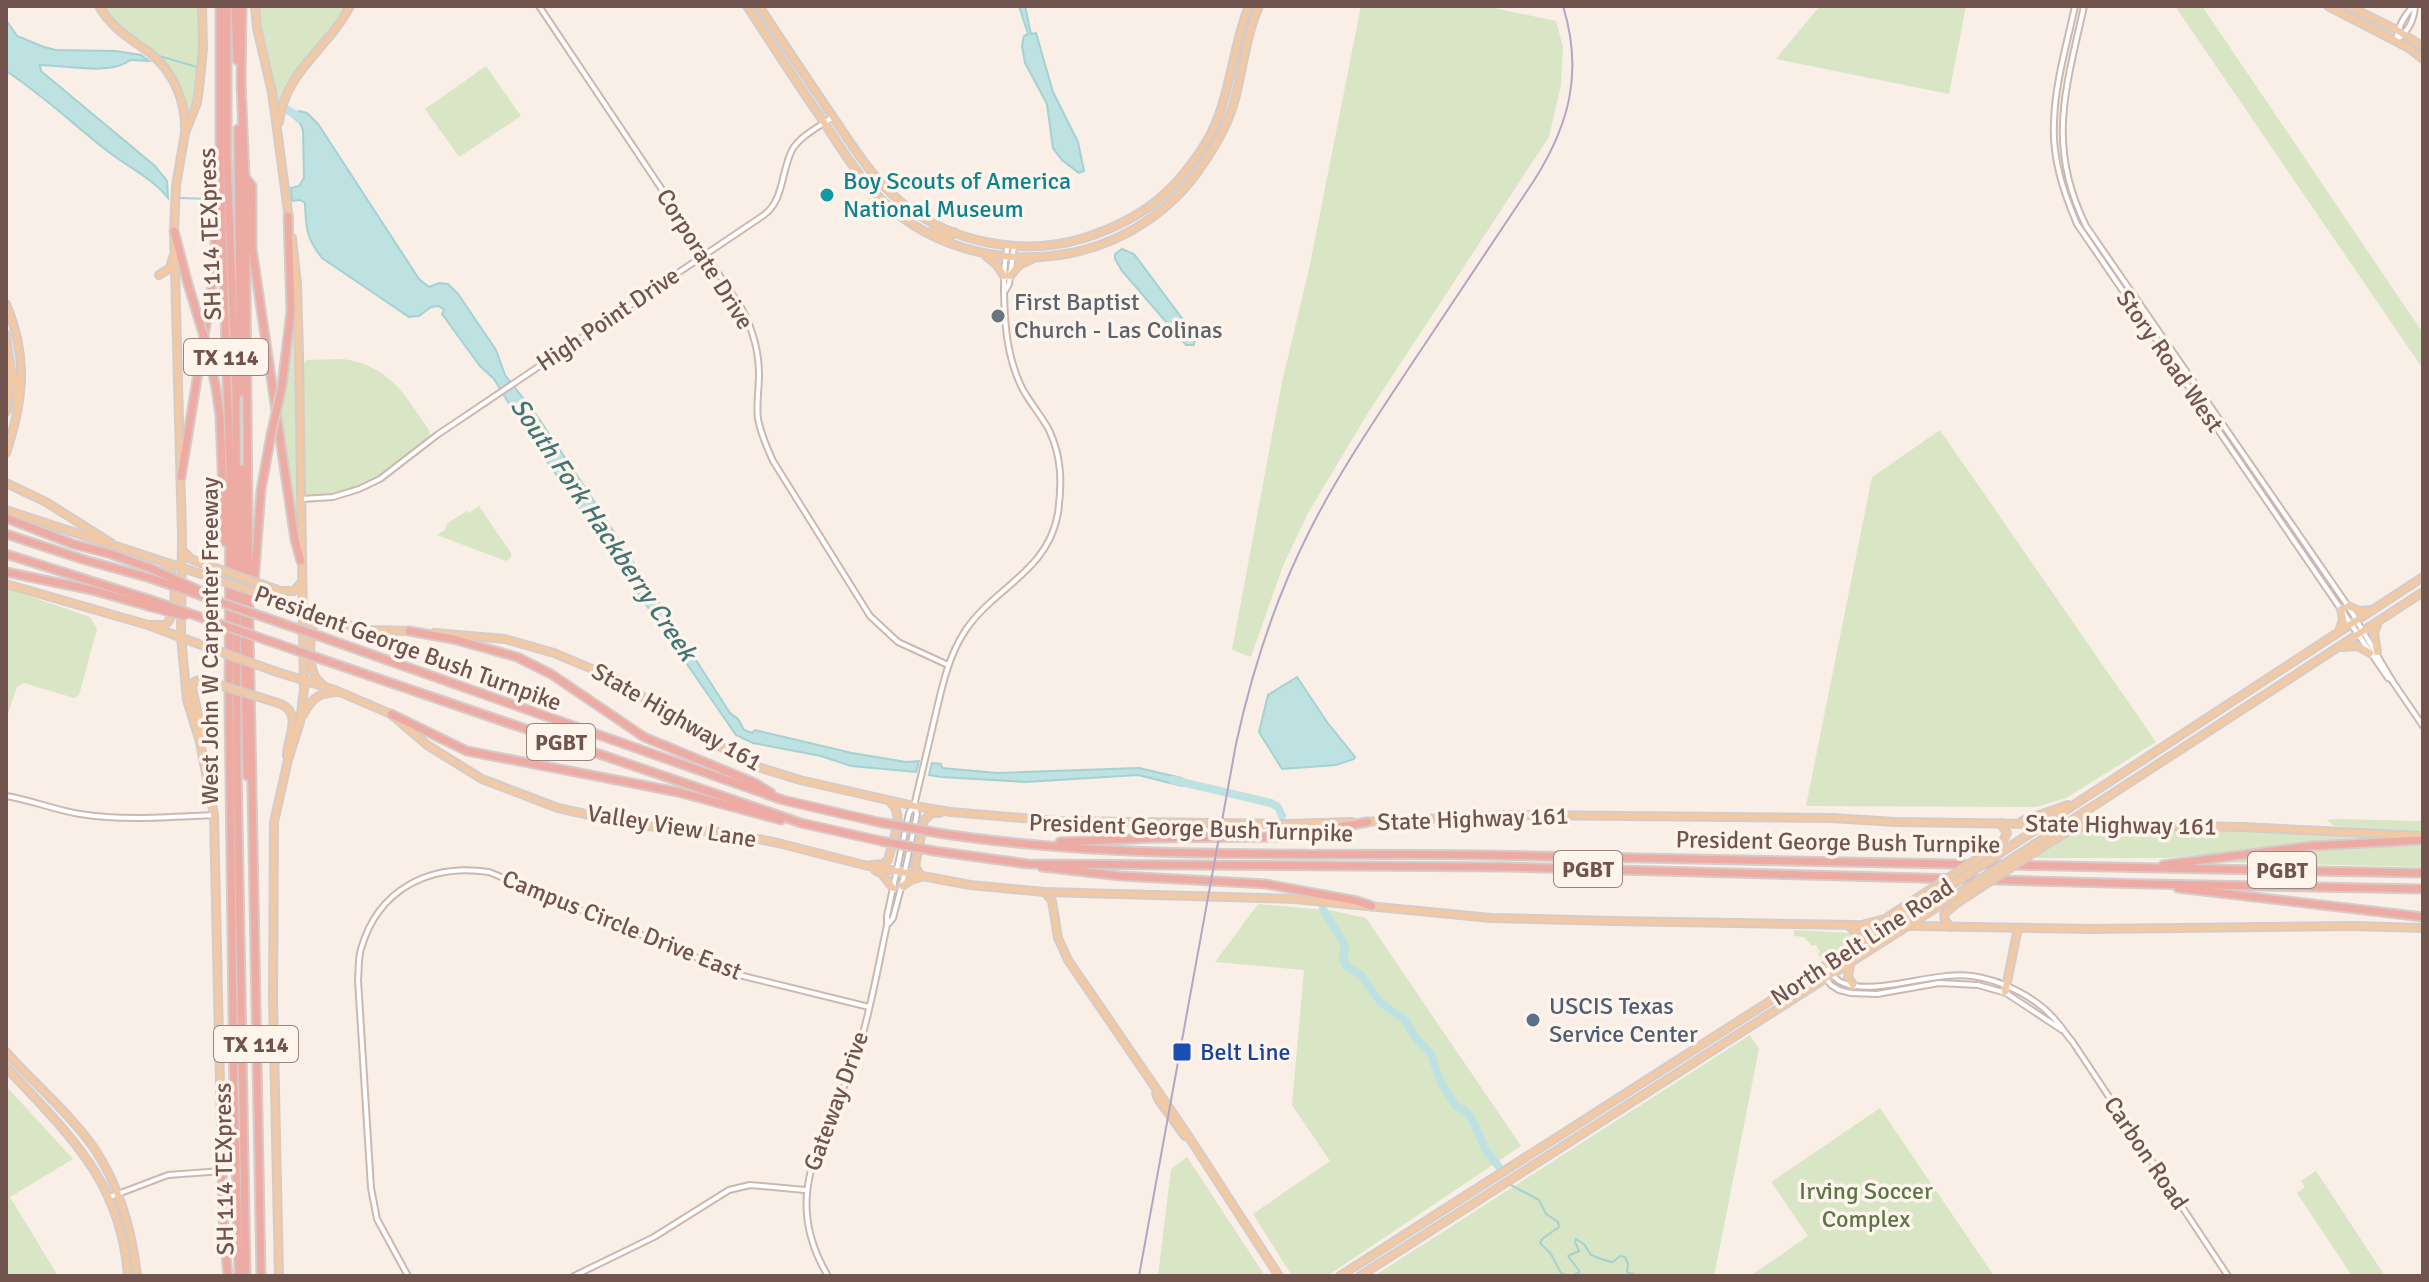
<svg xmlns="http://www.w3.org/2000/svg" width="2429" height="1282" viewBox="0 0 2429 1282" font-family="Signika,sans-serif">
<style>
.green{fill:#d8e6c6}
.water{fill:#bde2e1;stroke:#a4d2d2;stroke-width:2}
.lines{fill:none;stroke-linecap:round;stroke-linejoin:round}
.stream{stroke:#a4d2d2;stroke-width:2}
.river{stroke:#bde2e1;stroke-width:8}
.minor-casing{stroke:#cdb8b1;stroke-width:8}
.major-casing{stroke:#d4ccca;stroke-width:10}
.highway-casing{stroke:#d4ccca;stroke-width:11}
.minor{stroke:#fff;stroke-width:4}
.major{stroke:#f2c9a5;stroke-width:6}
.highway{stroke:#eeaba3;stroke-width:7}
.tram{stroke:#b1a6c3;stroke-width:2}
.major-bridge-casing{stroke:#d4ccca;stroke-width:10;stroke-linecap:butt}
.highway-bridge-casing{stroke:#d4ccca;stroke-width:11;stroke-linecap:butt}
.major-bridge{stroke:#f2c9a5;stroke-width:6}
.highway-bridge{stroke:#eeaba3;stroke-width:7}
.culture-dot{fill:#0f9aa8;stroke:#fdf4ec;stroke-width:3}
.worship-dot{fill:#6b7280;stroke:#fdf4ec;stroke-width:3}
.service-dot{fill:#5c6f8a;stroke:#fdf4ec;stroke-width:3}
.transit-dot{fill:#1a4fb4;stroke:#fdf4ec;stroke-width:3}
.labels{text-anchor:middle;stroke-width:7;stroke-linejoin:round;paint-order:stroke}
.shield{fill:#fdf4ec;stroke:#9b847d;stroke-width:2}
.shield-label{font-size:22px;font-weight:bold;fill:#71544e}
.culture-label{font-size:24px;fill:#0d838f;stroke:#fdf4ec;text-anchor:start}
.street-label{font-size:24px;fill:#71544e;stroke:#fdf4ec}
.worship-label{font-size:24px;fill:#5b616d;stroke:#fdf4ec;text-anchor:start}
.service-label{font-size:24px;fill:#4e5e75;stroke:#fdf4ec;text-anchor:start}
.transit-label{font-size:24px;fill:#164399;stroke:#fdf4ec;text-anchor:start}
.park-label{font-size:24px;fill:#5d7647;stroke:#fdf4ec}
.water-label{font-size:26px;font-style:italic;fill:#427575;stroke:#fdf4ec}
</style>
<rect width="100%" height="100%" fill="#faefe6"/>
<g class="green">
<path d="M101,6H200V60L189,124L173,76L118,29Z"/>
<path d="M258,6H348L334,27L290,80L277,108L258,22Z"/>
<path d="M1361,6H1484L1556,21L1563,47L1561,85L1549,137L1366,416L1308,513L1283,566L1251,657L1232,650L1282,382L1309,269Z"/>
<path d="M1820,6H1966L1949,94L1776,59Z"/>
<path d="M2175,6H2202L2423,333V369Z"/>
<path d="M486,66L521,116L459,157L425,109Z"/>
<path d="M293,270L299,540L280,415L292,330Z"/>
<path d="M343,359C390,366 404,394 429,430L430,435C404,462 346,505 306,497L304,492L302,365L307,360Z"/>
<path d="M1940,430L2156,742L2066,798L2036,807L1806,806L1872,477Z"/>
<path d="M479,506L511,553V557L506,561L437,535L445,530L446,524L467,511L469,513Z"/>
<path d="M6,588L90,617L97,629L79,695L74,698L24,683L17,687L6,719Z"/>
<path d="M2336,819L2423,821V833L2334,826L2327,820Z"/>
<path d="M2077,831H2251L2367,839V841L2165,858H2033Z"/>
<path d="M2423,846V867L2209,862L2330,848Z"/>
<path d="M1258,904L1334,911L1366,918L1521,1146L1327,1276H1292L1253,1214L1330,1161L1292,1105L1304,970L1215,962Z"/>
<path d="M1794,930L1852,933L1855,940L1824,962L1818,954L1820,952L1816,945L1812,946L1804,937L1794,936Z"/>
<path d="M1750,1035L1759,1049L1714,1276H1374Z"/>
<path d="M6,1086L73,1159L10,1197L58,1276H6Z"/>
<path d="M1880,1108L1994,1276H1750L1808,1236L1771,1182Z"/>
<path d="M1187,1157L1265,1276H1158L1171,1169Z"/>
<path d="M2316,1171L2385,1276H2352L2297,1193L2305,1187L2301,1181Z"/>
</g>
<g class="water">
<path d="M1019,6H1025L1031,34L1036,33L1053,92L1078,142L1084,171L1079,173L1062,160L1053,148L1047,104L1025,63L1022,46L1024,36L1028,34Z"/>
<path d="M6,20L17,36L44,47L56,50L116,51L141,55L149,61L130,60C111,76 64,65 40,65L41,71L155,166L167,181L168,198C153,179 130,168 110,153C75,126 43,95 6,71Z"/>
<path d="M299,111L307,113L318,124L419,279L429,287L439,283L448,284L458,294L496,350L505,375L537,416L588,492L730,713L738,719L744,730L752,733L755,730L852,753L906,762L919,761L916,772L851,766L821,756L753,743L736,735L524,428L494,379L480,366L442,314L444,310L439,306L431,307L419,316L409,317L322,258C306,238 306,228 305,203L300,200L292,201L291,188L299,186L304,178L303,130L300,123L294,118Z"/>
<path d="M1122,249L1134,254L1196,337L1194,345H1186L1122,271L1115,259V254Z"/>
<path d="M1297,677L1327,722L1355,757L1354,759L1336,765L1282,769L1259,732L1268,695Z"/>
<path d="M932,763L941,764L942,768L997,773L1139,768L1182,778V786L1138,775L1026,782L941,777L929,775Z"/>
</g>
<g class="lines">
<g class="stream">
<path d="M159,56L197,67"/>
<path d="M181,198L211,199"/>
<path d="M1511,1185L1539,1200L1546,1214L1558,1222L1559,1227L1542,1239L1540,1243L1551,1254L1561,1273L1568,1276"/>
<path d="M1572,1276L1580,1272L1568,1256L1579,1251L1575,1242L1576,1239L1584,1244L1591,1255C1599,1258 1605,1261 1613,1262L1620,1256L1625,1257L1628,1264L1627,1272L1638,1276"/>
</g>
<g class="river">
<path d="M286,109L305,121"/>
<path d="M1173,780L1271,803L1278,807L1282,816"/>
<path d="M1323,909L1345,945L1343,958L1346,966L1361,975L1381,1003L1405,1020L1415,1037L1431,1054L1441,1083L1456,1106L1465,1111L1472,1119L1485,1149L1499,1167"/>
</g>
<g class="minor-casing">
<g id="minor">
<path d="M539,6L742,309C753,330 759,352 759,375C759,390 756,405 758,419C761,434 767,448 773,461L870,616L898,642L948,665"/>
<path d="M2075,6C2067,44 2055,83 2054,122C2052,158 2063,191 2077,224L2388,678L2392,680"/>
<path d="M2084,6C2066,89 2046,145 2086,226L2348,606L2393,682L2423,726"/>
<path d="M2396,40C2408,32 2414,21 2415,6"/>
<path d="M2396,41C2398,27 2404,15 2414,6"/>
<path d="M1005,291L1009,284L1014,246"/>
<path d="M302,499L333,497L359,489L380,479L437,435L764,215C784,200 781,172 792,150C800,136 820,126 833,117"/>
<path d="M6,796C31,800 55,810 80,814C124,821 169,817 213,815"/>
<path d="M889,923L893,918L903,880L917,814L914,806"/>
<path d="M1826,966C1831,973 1835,980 1843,983C1876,996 1933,971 1972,976C2002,980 2038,998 2057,1022C2063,1028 2066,1035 2072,1041L2228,1276"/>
<path d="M1819,970L1831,985L1839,990L1851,993L1877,994L1939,983L1978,985L2006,993L2062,1030"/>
<path d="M110,1197L168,1175L222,1171"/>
<path d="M408,1276L377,1219L371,1188L358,980C359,970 358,958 361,949C378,889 430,863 489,872L739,975L869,1007"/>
<path d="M574,1276L654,1237L729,1190L750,1185L805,1190"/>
<path d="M828,1276C776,1189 831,1133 858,1050C871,1010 878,966 887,925V916L909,813L914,806C921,776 928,747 935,717C942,687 948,657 965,631C994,587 1048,572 1058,513C1062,484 1062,457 1049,430C1041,415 1030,403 1022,388C1007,357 1005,328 1004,294C1004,277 1004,262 1008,245"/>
</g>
</g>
<g class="major-casing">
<g id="major">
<path d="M99,6C112,29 130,38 150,53C174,72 186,102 185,132"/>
<path d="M202,6L203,48L200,80L197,103L185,133L176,186L174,231L182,535L181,637L187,700L200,742L214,815L222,1171"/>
<path d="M255,6L257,28L272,92L289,219"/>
<path d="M747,6C770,41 793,77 817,112C835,138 851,167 873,191C923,246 999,267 1071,253C1125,242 1173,210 1203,164C1216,145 1229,122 1235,99C1243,68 1246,36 1259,6"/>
<path d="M759,6C783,43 808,80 833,117C853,147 873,179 901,202C951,243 1022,257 1084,238C1143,219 1176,192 1208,139C1230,101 1232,48 1249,6"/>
<path d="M2328,6L2409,48L2423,59"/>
<path d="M2348,6L2397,30L2423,47"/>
<path d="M279,122C285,71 328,49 350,6"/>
<path d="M932,231L949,238L954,232"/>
<path d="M986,256L997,265L1004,276"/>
<path d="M159,275L170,268L173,257"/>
<path d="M1010,276L1019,265L1032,259"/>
<path d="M6,304C28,357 24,399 6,453"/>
<path d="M6,335L11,372L6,412"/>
<path d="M13,375L16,381V411"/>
<path d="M6,483L46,502L111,543"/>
<path d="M6,510L198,573"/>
<path d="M183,551L191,559L201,563"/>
<path d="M6,584L148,625L196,643"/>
<path d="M281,591H294L301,583"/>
<path d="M276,599L363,630L411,631"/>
<path d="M2348,606L2359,611L2373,610"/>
<path d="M151,625H165C178,615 178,575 165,564"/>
<path d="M2339,632L2343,619L2341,609"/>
<path d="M434,633L505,639L554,653L616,679L706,739L758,767L800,780L914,806L951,812L1056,821L1287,824L1352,822"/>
<path d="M2342,647L2358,646L2370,653"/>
<path d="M2377,652L2374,633L2377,625"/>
<path d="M277,672L335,690L391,714L427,745L482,779L558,808L635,825L729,833L778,843L864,865L970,885L1045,892L1295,899L1491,918L1612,921L2091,929L2353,926L2423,928"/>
<path d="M322,684C306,673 311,646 311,628L317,623H334"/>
<path d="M281,704C303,714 287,738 287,756"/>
<path d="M303,715C312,698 318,693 337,692"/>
<path d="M200,737V724L192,687L194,682L201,679"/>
<path d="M2022,821L2068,805"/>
<path d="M1363,822L1512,815L1831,818L1896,822L2242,827L2423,836"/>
<path d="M2000,823L2007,833L2002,843"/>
<path d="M2014,844L2423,577"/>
<path d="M2035,844L2423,592"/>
<path d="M2047,844L2069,831L2086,826"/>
<path d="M872,865L883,864L888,860C892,843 906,814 890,802"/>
<path d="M875,870L882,874L893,888"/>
<path d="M902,886L911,880L921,877L915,866L924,820L932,813H940"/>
<path d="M1045,892L1052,901L1058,938L1068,960L1183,1128L1279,1276"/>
<path d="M1865,924L1885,919L1911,902"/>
<path d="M1850,927L1858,934V945"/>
<path d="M1951,927L1945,921L1944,914L1957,903"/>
<path d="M1850,963L1848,977L1853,985"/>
<path d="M2005,992L2018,928"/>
<path d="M6,1052C34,1083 71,1115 94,1148C120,1187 132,1230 137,1276"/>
<path d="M6,1067C68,1134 121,1180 128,1276"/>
<path d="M1156,1093L1158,1099L1185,1136"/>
<path d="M279,1276L273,1000L274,822L288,760L300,722L304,689L299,355L297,284L292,238"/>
<path d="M1340,1276L1953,884"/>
<path d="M1360,1276L1945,902"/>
</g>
</g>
<g class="highway-casing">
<g id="highway">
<path d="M220,6V166L230,469L229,702L234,1094L239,1276"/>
<path d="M227,6V159L236,392L237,764L246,1276"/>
<path d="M235,6L237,60"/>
<path d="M242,6L241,83L245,176L249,626L261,1276"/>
<path d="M238,129L241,392"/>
<path d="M246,178L252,186V248L295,540L301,561"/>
<path d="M174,231L188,284"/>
<path d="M282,386L291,311L288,216"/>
<path d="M216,388L220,416L225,542"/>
<path d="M241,469L247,776"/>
<path d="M181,477L211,293L215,251V179"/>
<path d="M6,518L73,544L111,554L150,568"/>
<path d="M6,534L85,560L150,578"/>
<path d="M6,554L151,600"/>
<path d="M6,572L92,590L148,606"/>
<path d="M253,596L261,490L271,435"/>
<path d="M409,631L453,639L517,657L551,674L644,737L755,783L771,793"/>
<path d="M322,637L783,800L878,822"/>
<path d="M321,659L801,823L881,841"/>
<path d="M391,714L467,751L678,792L781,820"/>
<path d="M938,833C1117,861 1301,852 1482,855C1796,861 2109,867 2423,873"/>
<path d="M1060,842L1154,838L1283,837L1368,822"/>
<path d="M934,851L1028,864L1508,867L2148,884L2423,889"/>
<path d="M2163,865L2311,846L2423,840"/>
<path d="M1042,867L1121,876L1266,884L1357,901L1372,906"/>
<path d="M2178,888L2423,917"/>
<path d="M222,1171L224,1235L228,1276"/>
</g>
</g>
<use href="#minor" class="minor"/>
<use href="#major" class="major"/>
<use href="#highway" class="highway"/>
<path class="tram" d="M1139,1276L1236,744C1252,671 1275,599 1309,532C1337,476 1372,424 1407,371C1450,307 1493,243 1535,179C1570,123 1583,71 1563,6"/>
<g class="major-bridge-casing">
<g id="major-bridge">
<path d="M201,563L281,591"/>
<path d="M198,573L276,599"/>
<path d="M196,643L277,672"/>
<path d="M201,679L281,704"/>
<path d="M1953,884L2014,844"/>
<path d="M1911,902L2002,843"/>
<path d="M1945,902L2035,844"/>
<path d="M1957,903L2047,844"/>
</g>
</g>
<g class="highway-bridge-casing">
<g id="highway-bridge">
<path d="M188,284L208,350L216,388"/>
<path d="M271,435L282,386"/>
<path d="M150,568L209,595"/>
<path d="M150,578L322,637"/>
<path d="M151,600L321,659"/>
<path d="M148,606L185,616"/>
<path d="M878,822L938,833"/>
<path d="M881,841L934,851"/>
</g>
</g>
<use href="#major-bridge" class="major-bridge"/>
<use href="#highway-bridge" class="highway-bridge"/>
</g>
<circle class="culture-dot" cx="827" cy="195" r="8"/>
<circle class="worship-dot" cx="998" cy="316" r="8"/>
<circle class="service-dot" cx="1533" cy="1020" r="8"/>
<rect class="transit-dot" x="1172" y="1042" width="20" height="20" rx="4"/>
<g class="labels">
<g class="shield">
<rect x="184" y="339" width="84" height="36" rx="6"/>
<rect x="527" y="724" width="68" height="36" rx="6"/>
<rect x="1554" y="851" width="68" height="36" rx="6"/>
<rect x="2248" y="852" width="68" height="36" rx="6"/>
<rect x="214" y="1026" width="84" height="36" rx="6"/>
</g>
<g class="shield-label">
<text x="226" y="365">TX 114</text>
<text x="561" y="750">PGBT</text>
<text x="1588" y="877">PGBT</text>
<text x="2282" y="878">PGBT</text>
<text x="256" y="1052">TX 114</text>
</g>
<g class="culture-label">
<text x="843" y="189">Boy Scouts of America<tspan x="843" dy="28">National Museum</tspan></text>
</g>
<g class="street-label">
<text transform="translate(210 234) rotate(-92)" y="8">SH 114 TEXpress</text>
<text transform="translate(705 259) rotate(58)" y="8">Corporate Drive</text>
<text transform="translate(608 319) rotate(-34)" y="8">High Point Drive</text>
<text transform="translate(2170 361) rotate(55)" y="8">Story Road West</text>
<text transform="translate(210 641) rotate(-90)" y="8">West John W Carpenter Freeway</text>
<text transform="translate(408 648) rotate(20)" y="8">President George Bush Turnpike</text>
<text transform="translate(677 717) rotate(30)" y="8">State Highway 161</text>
<text transform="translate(1473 819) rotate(-2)" y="8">State Highway 161</text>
<text transform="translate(2121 825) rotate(1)" y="8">State Highway 161</text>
<text transform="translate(672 826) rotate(9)" y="8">Valley View Lane</text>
<text transform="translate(1191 828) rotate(2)" y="8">President George Bush Turnpike</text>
<text transform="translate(1838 842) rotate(1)" y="8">President George Bush Turnpike</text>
<text transform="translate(622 925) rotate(22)" y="8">Campus Circle Drive East</text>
<text transform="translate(1862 942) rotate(-33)" y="8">North Belt Line Road</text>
<text transform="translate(836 1101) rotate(-70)" y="8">Gateway Drive</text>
<text transform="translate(2146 1153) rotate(56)" y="8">Carbon Road</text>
<text transform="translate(224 1169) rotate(-91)" y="8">SH 114 TEXpress</text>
</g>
<g class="worship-label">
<text x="1014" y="310">First Baptist<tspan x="1014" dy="28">Church - Las Colinas</tspan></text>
</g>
<g class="service-label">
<text x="1549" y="1014">USCIS Texas<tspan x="1549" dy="28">Service Center</tspan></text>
</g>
<g class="transit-label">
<text x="1200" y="1060">Belt Line</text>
</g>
<g class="park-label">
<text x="1866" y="1199">Irving Soccer<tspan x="1866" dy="28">Complex</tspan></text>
</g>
<g class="water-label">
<text transform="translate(604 529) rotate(56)" y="9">South Fork Hackberry Creek</text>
</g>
</g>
<rect width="2429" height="1282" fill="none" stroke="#71544e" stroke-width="16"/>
</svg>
